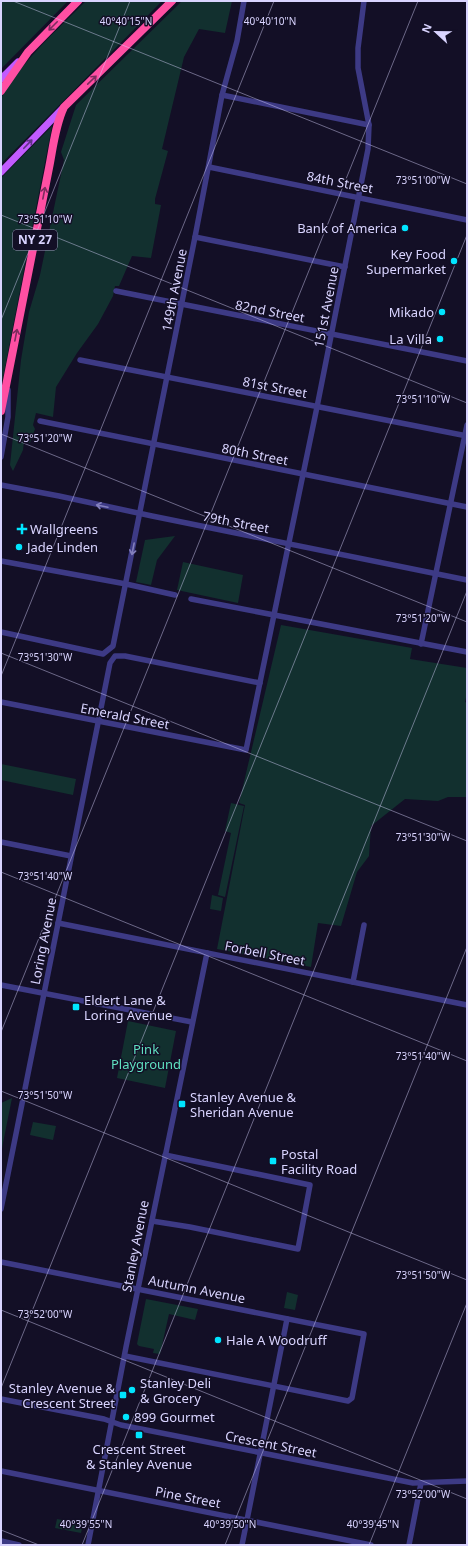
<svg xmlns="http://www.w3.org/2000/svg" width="468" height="1546" viewBox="0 0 468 1546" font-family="'Noto Sans',sans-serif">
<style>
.green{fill:#12302f}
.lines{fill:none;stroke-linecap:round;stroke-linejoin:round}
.minor{stroke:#3d3a85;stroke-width:5.5}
.major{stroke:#c25bff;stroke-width:7}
.highway{stroke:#ff4fa3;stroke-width:8}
.oneway{stroke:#7d2c5e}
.oneway2{stroke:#623188}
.oneway3{stroke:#837fbc}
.ticks{fill:none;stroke:#d9d4ff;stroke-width:1;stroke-opacity:0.45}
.poi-dot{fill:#00e5ff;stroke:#130f26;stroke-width:1.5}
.labels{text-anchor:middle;stroke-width:3;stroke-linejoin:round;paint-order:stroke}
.shield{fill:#130f26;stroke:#9e99be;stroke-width:1}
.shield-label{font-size:12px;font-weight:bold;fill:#d9d4ff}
.street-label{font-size:13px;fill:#d9d4ff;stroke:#130f26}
.poi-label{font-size:13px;fill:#d9d4ff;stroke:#130f26;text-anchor:start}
.park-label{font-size:13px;fill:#5fe0c0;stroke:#130f26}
.ticks-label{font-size:10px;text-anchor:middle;fill:#d9d4ff;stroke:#130f26;stroke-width:3;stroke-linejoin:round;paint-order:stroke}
</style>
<rect width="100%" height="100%" fill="#130f26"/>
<g class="green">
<path d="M1,1H68L1,69Z"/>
<path d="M86,1H162L1,164V98C23,60 56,31 86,1Z"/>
<path d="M182,1H232L225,33L199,29L184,57L162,149L168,151L155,199V204L161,205L151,258L132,256L119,286H115L113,296L98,324L77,353L56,387L53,417L36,413L33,425L35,429L30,443L24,441L23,450L13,471L10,465L21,360L29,312L40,275L64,160L61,152L76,105Z"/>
<path d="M52,126L1,388V178Z"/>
<path d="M175,536L157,560L151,585L136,582L145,540Z"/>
<path d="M183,562L243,575L238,603L177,590Z"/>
<path d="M281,625L412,648L410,659L467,668V693L465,702L467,703V797H448L438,801L405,799L371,826L369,856L357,872L341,926L318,923L311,967L217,949L245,805L239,803Z"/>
<path d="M1,764L76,779L73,795L1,780Z"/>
<path d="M231,803L244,806L225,897L218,895L231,833L225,831Z"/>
<path d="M212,895L223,898L221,911L210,909Z"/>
<path d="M128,1021L176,1031L165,1088L117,1078Z"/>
<path d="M12,1098L3,1143L2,1149L1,1103Z"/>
<path d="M33,1122L56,1126L53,1140L30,1135Z"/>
<path d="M287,1292L298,1295L295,1310L284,1308Z"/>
<path d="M146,1299L198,1309L195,1320L169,1314L160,1354L153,1353L154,1349L139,1346L137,1344Z"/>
<path d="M57,1519L83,1524L81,1533L55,1528Z"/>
</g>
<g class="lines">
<g class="minor">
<path d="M222,95L369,125"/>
<path d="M209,167L467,220"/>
<path d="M195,237L345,267"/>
<path d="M116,291L467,361"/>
<path d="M80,360L467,436"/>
<path d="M40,421L467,507"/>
<path d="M1,457L8,417V390"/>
<path d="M1,485L59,496L152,516L467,580"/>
<path d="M1,561L126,584L175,595"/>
<path d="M191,599L467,652"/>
<path d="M1,632L103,654L113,646L195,237L222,95L237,41L244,1"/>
<path d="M421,644L467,425"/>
<path d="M1,702L246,750L317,407L368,149L369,125L358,68V48L364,1"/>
<path d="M1,842L71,856"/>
<path d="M58,923L467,1005"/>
<path d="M353,982L364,925"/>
<path d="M1,985L192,1022"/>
<path d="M1,1209L110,663L115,656H125L260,683"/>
<path d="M152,1221L190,1227L298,1249L310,1185L165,1155"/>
<path d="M1,1262L364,1334L352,1398L348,1401L125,1356"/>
<path d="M1,1399L104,1419L121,1425L413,1483L467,1481"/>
<path d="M1,1471L371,1545"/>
<path d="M1,1541L19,1545"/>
<path d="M88,1545L126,1347L207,953"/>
<path d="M242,1545L287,1319"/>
<path d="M409,1545L421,1483"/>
</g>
<g class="major">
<path d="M1,79L18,62"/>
<path d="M1,172L62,109"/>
</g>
<g class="highway">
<path d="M1,91L28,52L78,1"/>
<path d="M1,411L49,168C53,148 55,126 64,107L172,1"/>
</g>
</g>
<defs><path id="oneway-shaft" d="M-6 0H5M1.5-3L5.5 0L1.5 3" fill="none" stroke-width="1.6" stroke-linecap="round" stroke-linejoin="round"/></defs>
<g class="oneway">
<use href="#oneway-shaft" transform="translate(53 26) rotate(135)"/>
<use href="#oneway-shaft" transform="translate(92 80) rotate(-44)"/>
<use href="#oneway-shaft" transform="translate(44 193) rotate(-79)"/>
<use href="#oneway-shaft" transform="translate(16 335) rotate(-79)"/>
</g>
<use class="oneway2" href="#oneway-shaft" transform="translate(28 144) rotate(-46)"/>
<g class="oneway3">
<use href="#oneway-shaft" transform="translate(102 506) rotate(-168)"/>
<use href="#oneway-shaft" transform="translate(133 549) rotate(101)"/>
</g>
<path class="ticks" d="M13,1L467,184M1,215L467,403M1,320L130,1M1,434L467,622M1,653L467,841M1,676L274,1M1,872L467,1061M1,1032L418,1M1,1091L467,1280M1,1310L467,1499M1,1388L467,235M1,1530L39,1545M82,1545L467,591M225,1545L467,947M369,1545L467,1303"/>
<g class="poi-dot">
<circle cx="405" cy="228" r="4"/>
<circle cx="454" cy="261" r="4"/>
<circle cx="442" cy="312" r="4"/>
<circle cx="440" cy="339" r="4"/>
<path d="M20 523h4v4h4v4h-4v4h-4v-4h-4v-4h4z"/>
<circle cx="19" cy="547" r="4"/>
<rect x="72" y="1003" width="8" height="8" rx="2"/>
<rect x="178" y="1100" width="8" height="8" rx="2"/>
<rect x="269" y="1157" width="8" height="8" rx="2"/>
<circle cx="218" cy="1340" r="4"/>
<circle cx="132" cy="1390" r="4"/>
<rect x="119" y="1391" width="8" height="8" rx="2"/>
<circle cx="126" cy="1417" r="4"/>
<rect x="135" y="1431" width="8" height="8" rx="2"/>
</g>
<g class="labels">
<rect class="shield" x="13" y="230" width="44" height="20" rx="3"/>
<g class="shield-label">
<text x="35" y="244">NY 27</text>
</g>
<g class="street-label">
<text transform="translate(340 182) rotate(11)" y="5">84th Street</text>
<text transform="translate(174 290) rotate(-79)" y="5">149th Avenue</text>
<text transform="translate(326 307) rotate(-79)" y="5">151st Avenue</text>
<text transform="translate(270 311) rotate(11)" y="5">82nd Street</text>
<text transform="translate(275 387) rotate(11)" y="5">81st Street</text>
<text transform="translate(255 454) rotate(11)" y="5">80th Street</text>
<text transform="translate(236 522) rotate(11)" y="5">79th Street</text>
<text transform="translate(125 716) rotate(11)" y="5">Emerald Street</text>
<text transform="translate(43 941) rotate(-79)" y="5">Loring Avenue</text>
<text transform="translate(265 953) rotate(11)" y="5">Forbell Street</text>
<text transform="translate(135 1246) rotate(-79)" y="5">Stanley Avenue</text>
<text transform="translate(197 1289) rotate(11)" y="5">Autumn Avenue</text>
<text transform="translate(271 1444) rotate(11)" y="5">Crescent Street</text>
<text transform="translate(188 1497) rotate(11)" y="5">Pine Street</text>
</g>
<g class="poi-label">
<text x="397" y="233" text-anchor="end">Bank of America</text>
<text x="446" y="259" text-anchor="end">Key Food<tspan x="446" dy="15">Supermarket</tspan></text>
<text x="434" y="317" text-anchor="end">Mikado</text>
<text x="432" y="344" text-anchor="end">La Villa</text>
<text x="30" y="534">Wallgreens</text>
<text x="27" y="552">Jade Linden</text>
<text x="84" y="1005">Eldert Lane &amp;<tspan x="84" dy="15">Loring Avenue</tspan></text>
<text x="190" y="1102">Stanley Avenue &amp;<tspan x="190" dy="15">Sheridan Avenue</tspan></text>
<text x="281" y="1159">Postal<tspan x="281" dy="15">Facility Road</tspan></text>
<text x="226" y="1345">Hale A Woodruff</text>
<text x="140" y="1388">Stanley Deli<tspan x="140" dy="15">&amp; Grocery</tspan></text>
<text x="115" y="1393" text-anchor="end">Stanley Avenue &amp;<tspan x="115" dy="15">Crescent Street</tspan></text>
<text x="134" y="1422">899 Gourmet</text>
<text x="139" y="1454" text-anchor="middle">Crescent Street<tspan x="139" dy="15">&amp; Stanley Avenue</tspan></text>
</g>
<g class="park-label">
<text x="146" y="1054">Pink<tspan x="146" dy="15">Playground</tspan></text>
</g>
</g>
<g class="ticks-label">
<text x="126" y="25">40°40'15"N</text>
<text x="270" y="25">40°40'10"N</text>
<text x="423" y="184">73°51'00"W</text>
<text x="45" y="223">73°51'10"W</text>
<text x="423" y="403">73°51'10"W</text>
<text x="45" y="442">73°51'20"W</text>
<text x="423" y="622">73°51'20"W</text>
<text x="45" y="661">73°51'30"W</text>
<text x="423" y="841">73°51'30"W</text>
<text x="45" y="880">73°51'40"W</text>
<text x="423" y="1060">73°51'40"W</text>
<text x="45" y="1099">73°51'50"W</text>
<text x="423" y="1279">73°51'50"W</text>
<text x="45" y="1318">73°52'00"W</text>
<text x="423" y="1498">73°52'00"W</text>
<text x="86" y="1528">40°39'55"N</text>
<text x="230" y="1528">40°39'50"N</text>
<text x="373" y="1528">40°39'45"N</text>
</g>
<rect width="468" height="1546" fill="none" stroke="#d9d4ff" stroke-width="4"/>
<g transform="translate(436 32) rotate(292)" stroke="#130f26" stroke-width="3" paint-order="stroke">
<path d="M0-3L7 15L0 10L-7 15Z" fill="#d9d4ff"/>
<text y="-6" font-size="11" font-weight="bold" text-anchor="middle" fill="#d9d4ff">N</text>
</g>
</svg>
